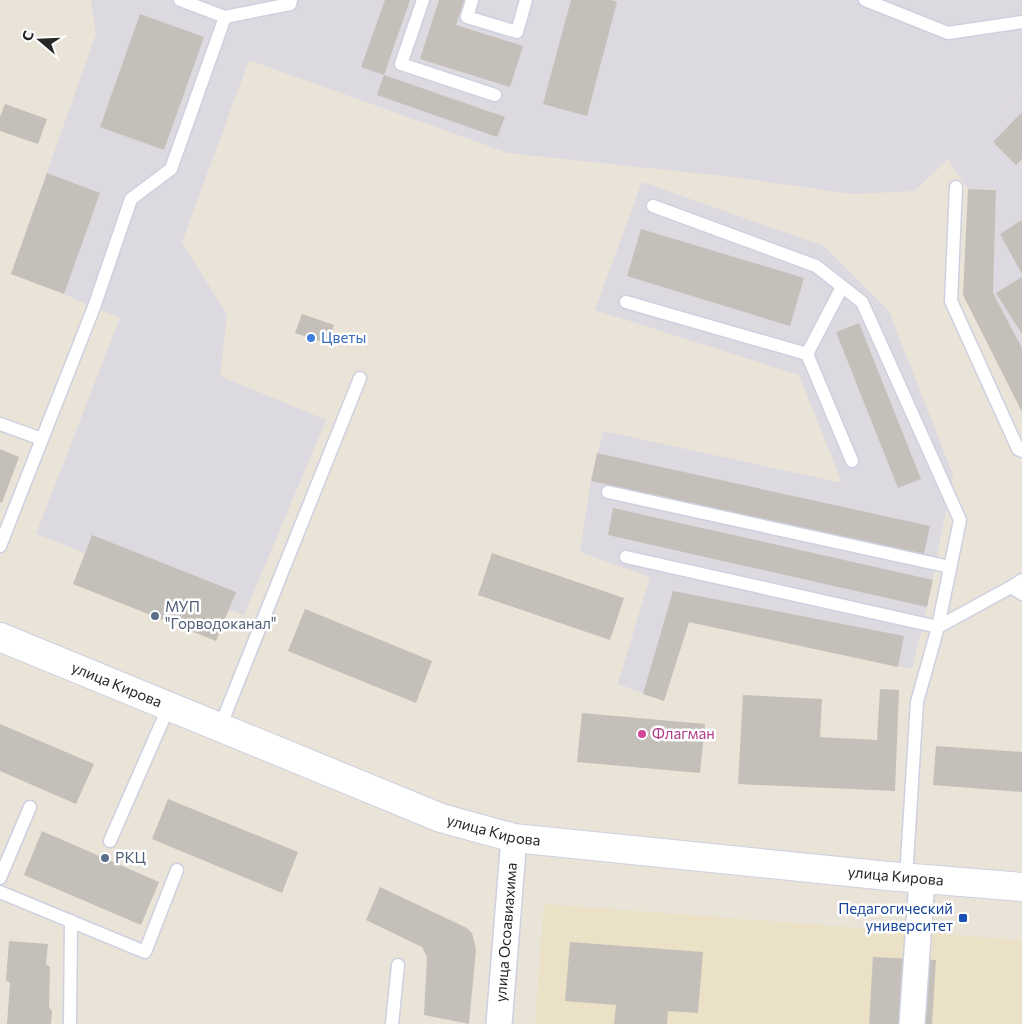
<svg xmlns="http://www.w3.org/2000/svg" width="1022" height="1024" viewBox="0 0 1022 1024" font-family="Commissioner,sans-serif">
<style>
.industrial{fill:#dcd9e1}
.education{fill:#ebe1c7}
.building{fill:#c4bfb8}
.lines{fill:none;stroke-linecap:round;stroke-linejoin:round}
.service-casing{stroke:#ced0e0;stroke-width:15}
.minor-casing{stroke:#ced0e0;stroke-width:28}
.secondary-casing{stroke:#ced0e0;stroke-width:30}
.service{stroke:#fff;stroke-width:12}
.minor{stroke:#fff;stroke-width:25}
.secondary{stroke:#fff;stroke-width:28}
.shop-dot{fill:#3f7fe0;stroke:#fff;stroke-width:2}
.service-dot{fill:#5c6f8a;stroke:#fff;stroke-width:2}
.hotel-dot{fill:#d1479c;stroke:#fff;stroke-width:2}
.transit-dot{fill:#1a4fb4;stroke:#fff;stroke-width:2}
.labels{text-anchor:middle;stroke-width:5;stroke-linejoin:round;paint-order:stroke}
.shop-label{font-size:15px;fill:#366cbe;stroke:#fff;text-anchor:start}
.service-label{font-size:15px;fill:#4e5e75;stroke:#fff;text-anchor:start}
.street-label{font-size:15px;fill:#272727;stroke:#fff}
.hotel-label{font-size:15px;fill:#b23c85;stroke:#fff;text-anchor:start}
.transit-label{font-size:15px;fill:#164399;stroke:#fff;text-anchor:end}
</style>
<rect width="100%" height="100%" fill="#e9e3d8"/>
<g class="industrial">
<path d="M91,0H1022V90L982,127L1022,91V348L993,293L996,189H968L948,159L914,191L853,194L733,177L508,153L249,60L182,242L227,315L220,376L326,420L244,615L229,610L92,536L85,553L36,534L120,318L64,294L11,274L96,34Z"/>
<path d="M642,182L824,246L889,311L953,475L927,607L912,669L689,622L664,701L618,684L650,577L580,552L591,481L603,431L842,483L799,375L595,310Z"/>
</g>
<path class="education" d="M544,904L1022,940V1024H535Z"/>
<g class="building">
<path d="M385,0H410L384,75L361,67Z"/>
<path d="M439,0H464L456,25L523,46L510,87L420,59Z"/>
<path d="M571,0H611L617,2L587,116L543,104Z"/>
<path d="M140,14L204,37L164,150L100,127Z"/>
<path d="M384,75L505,117L497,137L377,95Z"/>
<path d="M5,104L47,119L38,144L0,131V117Z"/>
<path d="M1022,112V159L1016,165L993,142Z"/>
<path d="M47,173L100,193L64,294L11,274Z"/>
<path d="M968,189L996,190L993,293L1022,348V412L963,295Z"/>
<path d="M1022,220V274L1000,234Z"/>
<path d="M641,229L804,278L790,326L627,276Z"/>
<path d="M1022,277V334L996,293Z"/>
<path d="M302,314L334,325L328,344L295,333Z"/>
<path d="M859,323L921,479L898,488L836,332Z"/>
<path d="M0,449L19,457L2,503L0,502Z"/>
<path d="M597,453L930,526L924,554L591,481Z"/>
<path d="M613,508L933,580L927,607L608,535Z"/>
<path d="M92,535L236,592L216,641L73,584Z"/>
<path d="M492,553L624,598L610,640L478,595Z"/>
<path d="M673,591L904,636L898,667L689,622L664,701L643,694Z"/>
<path d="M305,609L432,661L416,703L288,651Z"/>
<path d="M880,689L899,690L895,791L738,784L743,695L822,699L820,737L877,740Z"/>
<path d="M582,713L705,724L700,773L577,762Z"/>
<path d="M0,724L94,764L76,804L0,771Z"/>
<path d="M936,746L1022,752V792L933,785Z"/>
<path d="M168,799L298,852L282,893L152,839Z"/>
<path d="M42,831L159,882L141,925L24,875Z"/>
<path d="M380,887L467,928L472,933L476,949L469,1024L424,1015L427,957L422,947L366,920Z"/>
<path d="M9,941L48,944L46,964L50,967L49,1007L52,1011L51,1024H7L10,983L6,980Z"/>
<path d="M570,942L703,952L698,1013L668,1011L667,1024H614L616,1005L565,1001Z"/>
<path d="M873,957L936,960L932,1024H869Z"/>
</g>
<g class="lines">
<g class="service-casing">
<g id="service">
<path d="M180,0L225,17"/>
<path d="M423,0L401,64L495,95"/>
<path d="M472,0L467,17L517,32L526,0"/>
<path d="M865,0L948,33L1022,22"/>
<path d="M956,187L951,301L1018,449L1022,451"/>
<path d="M626,302L807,354L842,287"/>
<path d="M807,354L852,461"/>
<path d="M0,424L42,439"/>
<path d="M608,492L950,567"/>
<path d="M0,546L94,307L131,199L171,169L225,17L290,4L291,0"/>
<path d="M626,557L938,627L960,520L862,302L816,266L653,206"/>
<path d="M1011,587L1022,580"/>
<path d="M220,727L360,378"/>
<path d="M110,841L169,706"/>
<path d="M0,878L30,807"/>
<path d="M906,878L917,702L938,627L1011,587L1022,594"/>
<path d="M0,892L145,952L177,870"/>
<path d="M70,1024L71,921"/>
<path d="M392,1024L398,965"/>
</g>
</g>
<g class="minor-casing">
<g id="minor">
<path id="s1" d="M499,1024L514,838"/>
<path d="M912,1024L922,879"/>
</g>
</g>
<g class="secondary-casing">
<g id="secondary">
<path id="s2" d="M0,637L441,818L514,838L888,876L1022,887"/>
</g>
</g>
<use href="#service" class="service"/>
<use href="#minor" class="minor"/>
<use href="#secondary" class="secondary"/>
</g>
<circle class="shop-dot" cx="311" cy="338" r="5"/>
<g class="service-dot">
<circle cx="155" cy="616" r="5"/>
<circle cx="105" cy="858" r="5"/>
</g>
<circle class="hotel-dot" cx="642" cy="734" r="5"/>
<rect class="transit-dot" x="958" y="913" width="10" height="10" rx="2.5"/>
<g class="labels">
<g class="shop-label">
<text x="321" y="343">Цветы</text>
</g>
<g class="service-label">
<text x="165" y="612">МУП<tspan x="165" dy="17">"Горводоканал"</tspan></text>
<text x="115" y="863">РКЦ</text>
</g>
<g class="street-label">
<text dy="5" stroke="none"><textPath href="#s2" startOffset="126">улица Кирова</textPath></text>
<text dy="5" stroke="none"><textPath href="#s2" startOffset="531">улица Кирова</textPath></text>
<text dy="5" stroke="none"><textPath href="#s2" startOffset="936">улица Кирова</textPath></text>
<text dy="5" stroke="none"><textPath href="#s1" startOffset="92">улица Осоавиахима</textPath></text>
</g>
<g class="hotel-label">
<text x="652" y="739">Флагман</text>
</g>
<g class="transit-label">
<text x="953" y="914">Педагогический<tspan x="953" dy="17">университет</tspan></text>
</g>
</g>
<g transform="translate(40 40) rotate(289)" stroke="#ffffff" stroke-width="4" paint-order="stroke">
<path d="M0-4L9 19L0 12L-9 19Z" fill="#272727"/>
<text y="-8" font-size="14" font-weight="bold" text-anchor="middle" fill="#272727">С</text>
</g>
</svg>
